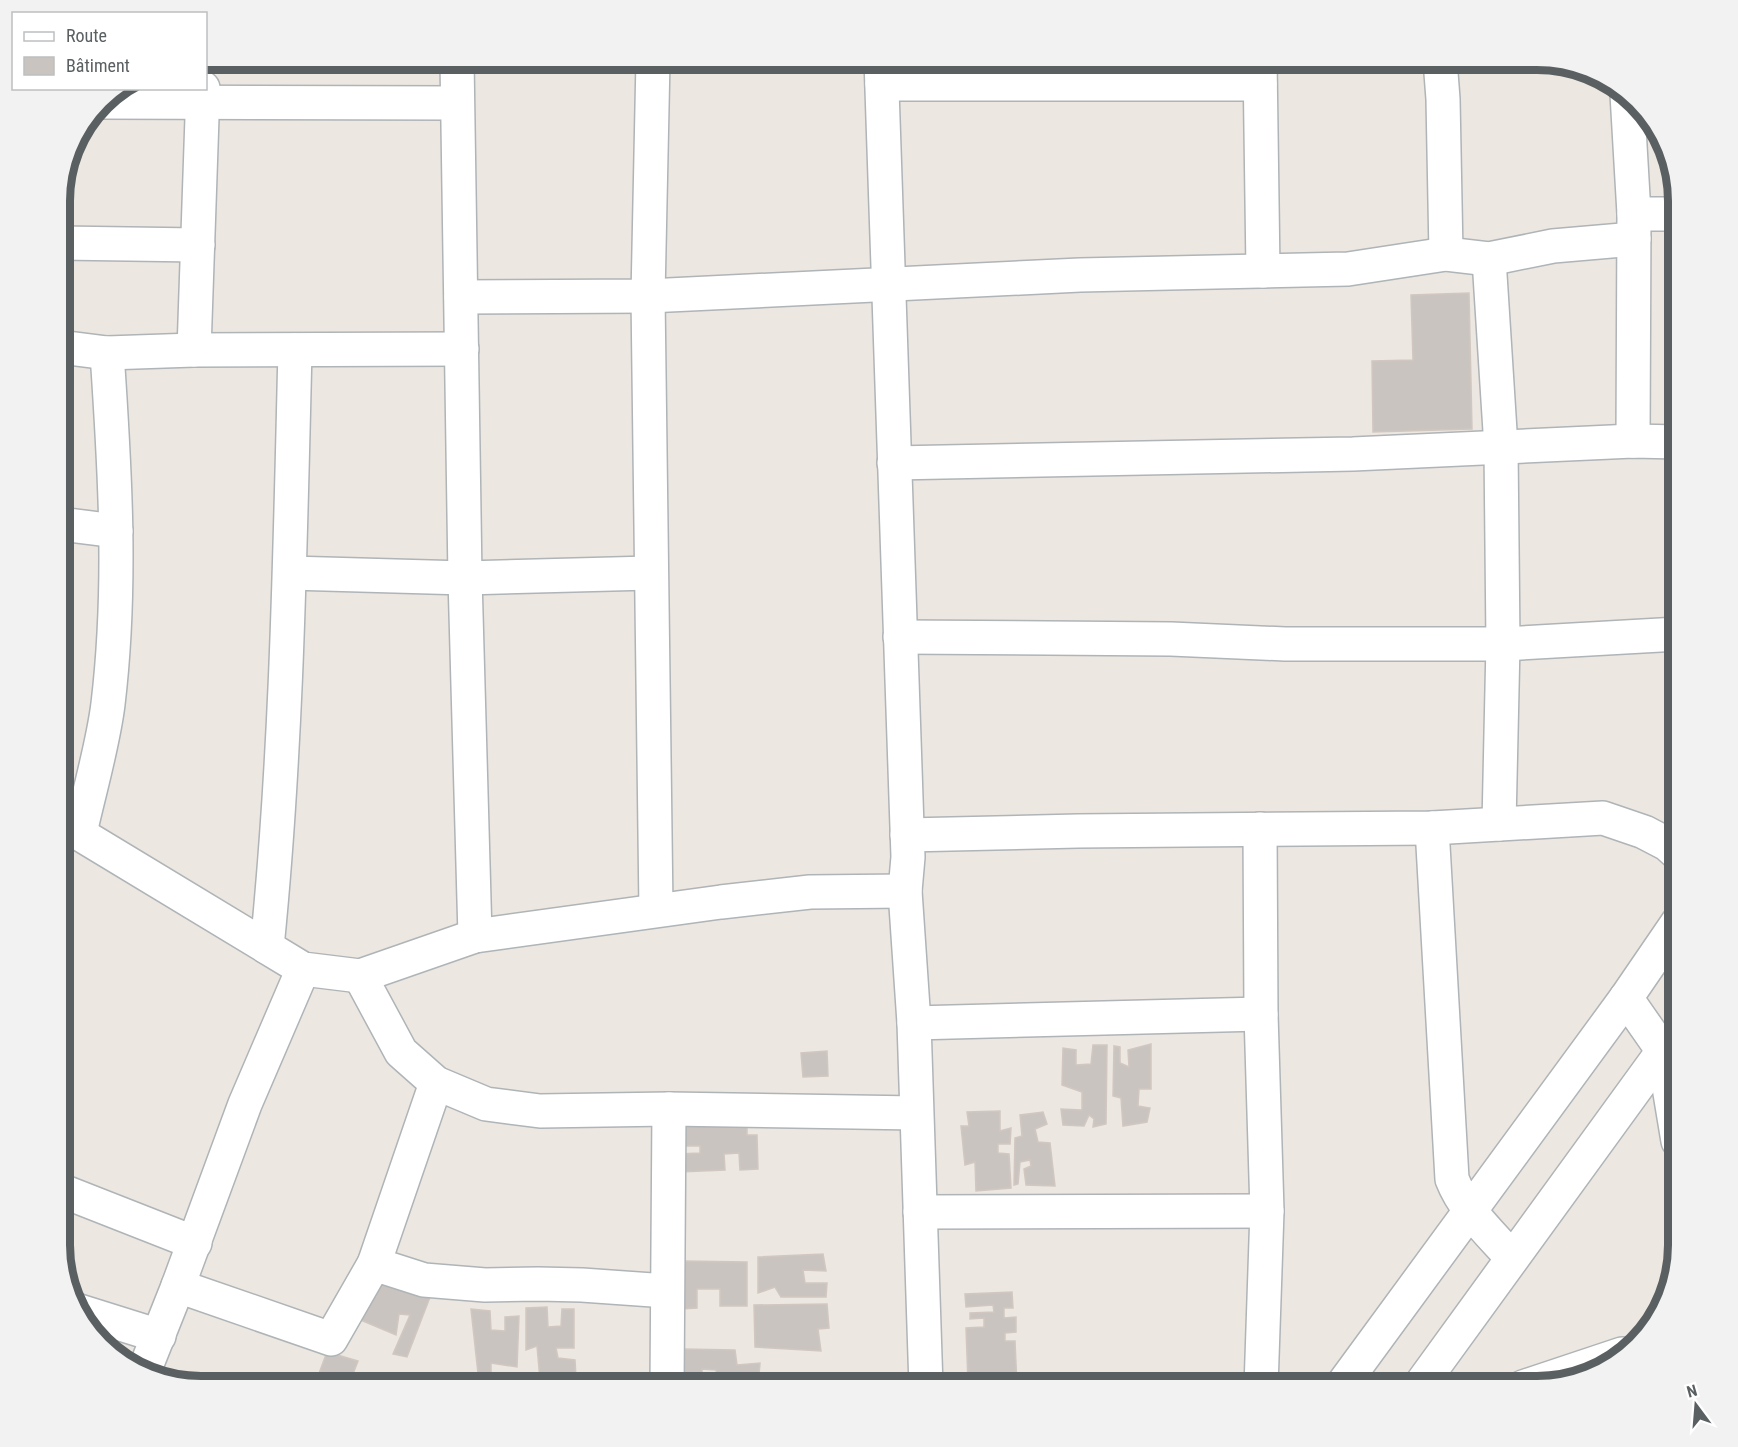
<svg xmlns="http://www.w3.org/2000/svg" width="1738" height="1447" viewBox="0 0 1738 1447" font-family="'Roboto Condensed',sans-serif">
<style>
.building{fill:#cac4c1;stroke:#d1c7c0;stroke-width:1.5}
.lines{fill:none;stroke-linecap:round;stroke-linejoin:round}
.street-casing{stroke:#afb4b7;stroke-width:36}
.street{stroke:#fff;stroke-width:33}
.rim{fill:none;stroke:#5a6062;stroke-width:8}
</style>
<rect width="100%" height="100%" fill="#ece7e1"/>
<g class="building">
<path d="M1469,293L1472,429L1373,432L1372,361L1413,360L1411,295Z"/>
<path d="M1151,1044V1089H1139L1138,1106L1150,1108L1147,1122L1123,1126L1121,1098L1113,1096L1114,1046L1120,1047V1063L1129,1067L1128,1050Z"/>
<path d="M1093,1045H1107L1106,1124L1093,1127L1094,1119L1089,1115L1084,1126L1063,1125L1061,1109L1082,1110V1092L1062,1085L1063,1048L1076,1050V1065L1091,1064Z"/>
<path d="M827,1051L828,1076L803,1077L801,1053Z"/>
<path d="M1000,1111V1131L1011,1128L1010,1144H998V1153L1009,1154L1011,1188L976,1191L975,1162L965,1165L961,1126H969L967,1112Z"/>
<path d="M1043,1112L1047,1124L1035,1129L1038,1142L1050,1143L1055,1186L1026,1185L1024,1169L1031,1166L1030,1160L1020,1162L1018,1184L1014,1185L1015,1138L1022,1136L1020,1115Z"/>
<path d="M747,1120V1135H757L758,1169L740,1170L739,1153L724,1154L725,1170L679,1172L678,1154L700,1153V1146H681L680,1123Z"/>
<path d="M823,1254L826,1271L803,1270L805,1283H827L826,1297H781L775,1287L758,1293V1257Z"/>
<path d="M683,1261L747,1262V1306H720V1289H697V1308L681,1309Z"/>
<path d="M372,1275L432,1292L407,1357L393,1354L410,1315L399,1314L396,1335L356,1318Z"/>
<path d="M1012,1292L1013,1308H1004V1318L1016,1317V1332L1005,1333V1341H1015L1017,1387H995V1381L968,1382L966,1328L984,1327V1318L970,1319V1313L994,1312L993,1305L966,1307L965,1294Z"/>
<path d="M827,1304L829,1328L818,1329L821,1351L755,1347L754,1305Z"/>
<path d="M547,1307L548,1327L561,1326L562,1309H574V1348H556L558,1358L575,1360L576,1379L540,1380L537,1346L526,1350V1308Z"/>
<path d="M471,1309L490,1311L491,1330L505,1331V1317L519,1316L517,1367L491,1363V1375L478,1373Z"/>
<path d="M683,1349L735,1350L737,1365L760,1363L758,1386L736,1383V1387H719L716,1370L702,1369V1387H685Z"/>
<path d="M327,1352L358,1361L348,1387H314Z"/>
<path d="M438,1375L493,1383V1387H435Z"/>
<path d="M827,1381L828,1387H794V1382Z"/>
</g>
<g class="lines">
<g class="street-casing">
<g id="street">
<path d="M457,60L465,578L475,936"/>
<path d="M653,60L648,296L656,910"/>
<path d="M881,60L908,857L905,891L914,1023L926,1387"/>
<path d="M1260,60L1263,271"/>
<path d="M1440,60L1443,99L1446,254"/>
<path d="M882,84H1260"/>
<path d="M1627,94L1634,214L1633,441"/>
<path d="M102,102L457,103"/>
<path d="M1634,214H1678"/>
<path d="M60,243L198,245"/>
<path d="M1489,259L1501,447L1503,644L1499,824"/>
<path d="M461,297L648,296L1080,275L1348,269L1446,254L1489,259L1553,246L1634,239"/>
<path d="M60,347L107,353L194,350L462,349"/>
<path d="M194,350L203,88"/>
<path d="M894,463L1353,454L1633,441L1678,442"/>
<path d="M60,524L116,531"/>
<path d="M290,573L465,578L650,573"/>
<path d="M900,637L1171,639L1285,644H1503L1678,634"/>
<path d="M60,822L303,969L360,976L475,936L721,902L810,892L905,891"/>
<path d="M1432,828L1452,1179C1464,1210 1491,1234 1512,1258"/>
<path d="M1260,829L1261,1014L1267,1211L1261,1387"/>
<path d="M80,833C89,792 103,745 108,704C122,587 115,470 107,353"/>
<path d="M907,835L1078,831L1432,828L1603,818L1644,832L1667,844L1678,854"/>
<path d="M267,947C287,749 290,549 295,350"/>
<path d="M360,976L401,1052L436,1083L486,1104L540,1111L669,1109L916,1113"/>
<path d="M1626,998L1663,1051L1678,1141"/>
<path d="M914,1023L1261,1014"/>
<path d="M60,1190L195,1243"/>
<path d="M920,1212L1267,1211"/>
<path d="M374,1264L424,1280L485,1285L538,1284L582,1285L667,1291"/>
<path d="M178,1286L331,1339L374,1264L436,1083"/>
<path d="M76,1310L159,1336"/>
<path d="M143,1374L178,1286L245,1104L303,969"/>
<path d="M667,1387L669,1109"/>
<path d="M1341,1387L1626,998L1678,922"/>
<path d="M1419,1387L1663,1051L1678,1033"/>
<path d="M1523,1387L1622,1354"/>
</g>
</g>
<use href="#street" class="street"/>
</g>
<path d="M0 0H1738V1447H0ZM201 70H1537A131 131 0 0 1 1668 201V1245A131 131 0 0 1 1537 1376H201A131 131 0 0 1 70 1245V201A131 131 0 0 1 201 70Z" fill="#f2f2f2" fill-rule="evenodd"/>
<path class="rim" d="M201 70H1537A131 131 0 0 1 1668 201V1245A131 131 0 0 1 1537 1376H201A131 131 0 0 1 70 1245V201A131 131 0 0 1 201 70Z"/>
<rect x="12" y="12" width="195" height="78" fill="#ffffff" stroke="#bdbfc0" stroke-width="1.5"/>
<rect x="24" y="32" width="30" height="9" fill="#ffffff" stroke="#bdbfc0" stroke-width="1.5"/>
<text x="66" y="42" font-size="18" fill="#5a6062">Route</text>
<rect x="24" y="57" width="30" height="18" fill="#cac4c1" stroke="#bdbfc0" stroke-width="1.5"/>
<text x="66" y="72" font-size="18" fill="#5a6062">Bâtiment</text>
<g transform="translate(1696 1405) rotate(344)" stroke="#ffffff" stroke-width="4.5" paint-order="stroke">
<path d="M0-4.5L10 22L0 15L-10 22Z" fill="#5a6062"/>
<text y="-9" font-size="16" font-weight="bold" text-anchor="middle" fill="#5a6062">N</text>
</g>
</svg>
